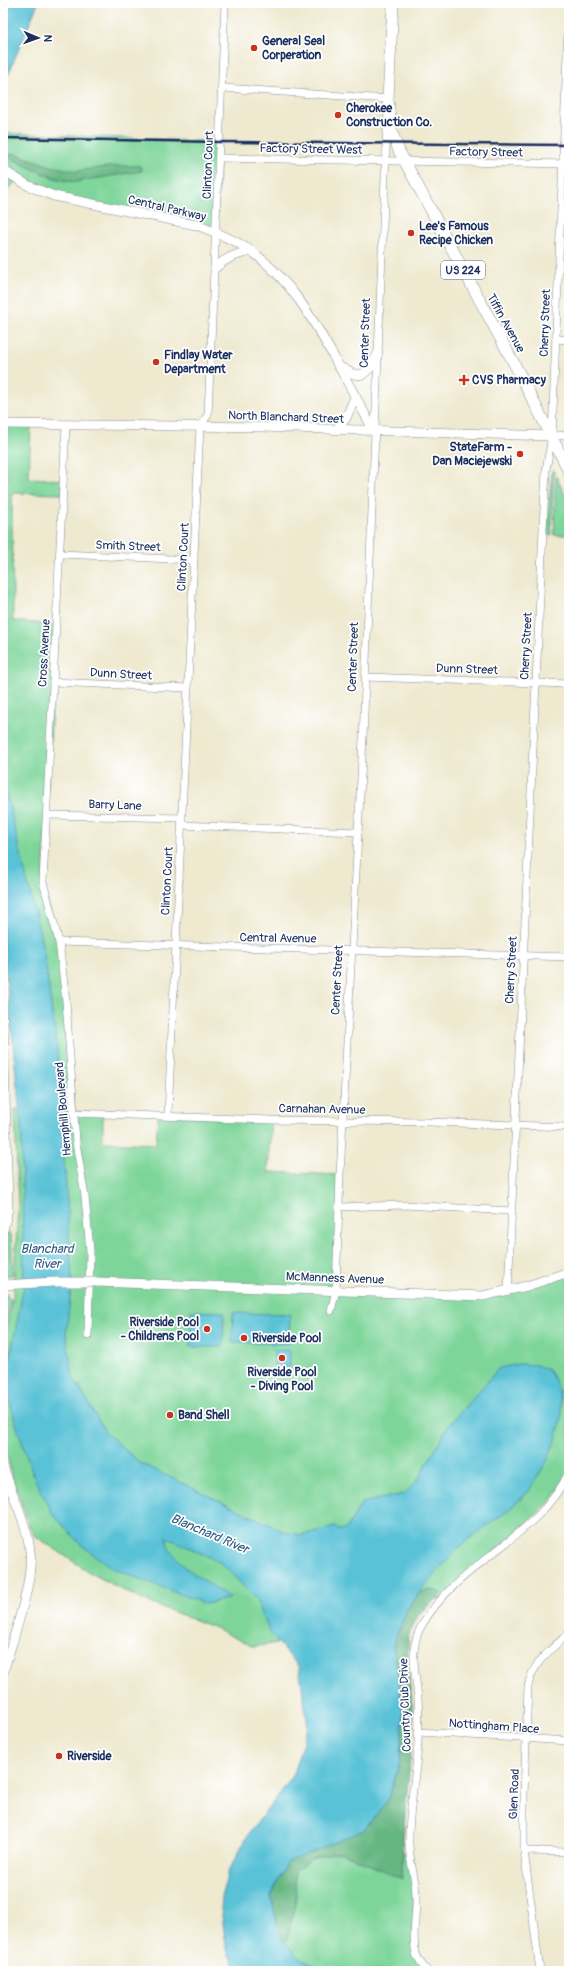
<svg xmlns="http://www.w3.org/2000/svg" width="572" height="1974" viewBox="0 0 572 1974" font-family="Pangolin,sans-serif">
<style>
.green{fill:#7ed59a;stroke:#4c827c}
.forest{fill:#66b682;stroke:#407270}
.water{fill:#5ac2d7;stroke:#3a789a}
.lines{fill:none;stroke-linecap:round;stroke-linejoin:round}
.minor-casing{stroke:#848c96;stroke-width:8}
.major-casing{stroke:#848c96;stroke-width:10}
.highway-casing{stroke:#848c96;stroke-width:12}
.minor{stroke:#fff;stroke-width:7}
.major{stroke:#fff;stroke-width:9}
.highway{stroke:#fff;stroke-width:11}
.rail{stroke:#1b2f5e;stroke-width:2.5}
.major-bridge-casing{stroke:#848c96;stroke-width:10;stroke-linecap:butt}
.major-bridge{stroke:#fff;stroke-width:9}
.poi-dot{fill:#c8321e;stroke:#fff;stroke-width:1.5}
.labels{text-anchor:middle;stroke-width:3.5;stroke-linejoin:round;paint-order:stroke}
.shield{fill:#fff;stroke:#5f6d8e;stroke-width:1}
.shield-label{font-size:11px;font-weight:bold;fill:#1b2f5e}
.poi-label{font-size:12px;font-weight:bold;fill:#1b2f5e;stroke:#fff;text-anchor:start}
.street-label{font-size:12px;fill:#1b2f5e;stroke:#fff}
.water-label{font-size:13px;font-style:italic;fill:#2e5b82;stroke:#fff}
</style>
<rect width="100%" height="100%" fill="#fff"/>
<filter id="ink" filterUnits="userSpaceOnUse"><feTurbulence type="fractalNoise" baseFrequency=".025" numOctaves="2"/><feDisplacementMap in="SourceGraphic" scale="8" xChannelSelector="R" yChannelSelector="G"/><feConvolveMatrix kernelMatrix="1 2 1 2 8 2 1 2 1" color-interpolation-filters="sRGB"/></filter>
<filter id="wash" filterUnits="userSpaceOnUse"><feTurbulence type="fractalNoise" baseFrequency=".012" numOctaves="4" result="noise"/><feDisplacementMap in="SourceGraphic" scale="16" xChannelSelector="R" yChannelSelector="G"/><feGaussianBlur stdDeviation="0.9" result="paint"/><feColorMatrix in="noise" values="0 0 0 0 0 0 0 0 0 0 0 0 0 0 0 0 0 1.4 0 .05"/><feComposite in="paint" operator="in"/></filter>
<g filter="url(#wash)">
<rect width="100%" height="100%" fill="#eee9cf"/>
<g class="green">
<path d="M3,133L220,142L216,232L77,202L16,178L13,185L3,192Z"/>
<path d="M3,424L31,425L29,478L64,480L63,494L12,493L13,621L56,625L43,882L59,942L74,1112L103,1113V1142L156,1144L158,1115L271,1120L268,1172L340,1175L336,1290L483,1296L569,1272V1472L552,1500L441,1600L420,1592L333,1633L254,1647L213,1627L138,1598L89,1572L34,1535L30,1529L11,1473L3,1437V1345L13,1296L18,1208L15,1109L40,1111L3,833Z"/>
<path d="M552,470L554,471L551,536L546,534Z"/>
<path d="M556,476L569,504V535H554Z"/>
<path d="M9,1233L11,1235L13,1275L3,1276V1239L6,1234Z"/>
<path d="M3,1294H8L7,1298L11,1299L3,1334Z"/>
<path d="M350,1788L410,1859L413,1871L414,1942L428,1971H229L238,1965L264,1861Z"/>
</g>
<g class="forest">
<path d="M13,153L51,166L76,171L115,166H140L142,171L75,182C50,180 29,167 7,156Z"/>
<path d="M433,1590L442,1593L418,1616L409,1634L407,1664L412,1701V1738L403,1840L402,1879L341,1852L311,1859L295,1871L296,1899L286,1944L280,1937L271,1894L288,1861L363,1830L387,1802L400,1762L403,1711L393,1645L407,1609L420,1592Z"/>
</g>
<g class="water">
<path d="M3,3H38L3,87Z"/>
<path d="M3,779L44,952L57,1047L72,1281L66,1335L73,1377L106,1433L140,1463L285,1532L301,1535L335,1527L340,1530L346,1529L362,1503L404,1494L417,1481L448,1426L499,1368L519,1364L536,1365L548,1370L554,1379L559,1390L562,1413L557,1436L547,1461L529,1491L506,1512L463,1543L432,1577L407,1609L393,1645L403,1711L400,1762L387,1802L364,1830L288,1862L271,1895L280,1937L300,1958L324,1971H238L228,1953L225,1938L221,1908L223,1890L228,1872L247,1836L287,1784L293,1773L308,1727L299,1667L270,1633L256,1599L220,1562L166,1537L169,1549L186,1568L230,1598L206,1604L112,1568L81,1545L52,1513L34,1477L16,1424L5,1385L24,1286L21,1125L3,945Z"/>
<path d="M191,1311L224,1312L223,1347H190Z"/>
<path d="M233,1313L290,1314L289,1344L232,1342Z"/>
<path d="M274,1350H290V1367L274,1366Z"/>
</g>
</g>
<g filter="url(#ink)">
<g class="lines">
<g class="minor-casing">
<g id="minor">
<path d="M222,88L388,99V103"/>
<path d="M219,158L569,164"/>
<path d="M556,339L569,340"/>
<path d="M66,426L43,882L59,942L66,1001L76,1142L85,1197L90,1251L88,1336"/>
<path d="M552,436L569,435"/>
<path d="M61,554L194,560"/>
<path d="M365,677L569,684"/>
<path d="M53,682L188,688"/>
<path d="M48,815L182,818"/>
<path d="M181,825L358,832"/>
<path d="M59,942L569,957"/>
<path d="M74,1113L271,1120L428,1122L569,1127"/>
<path d="M168,1115L200,426L208,415L225,3"/>
<path d="M339,1207L404,1205L512,1211"/>
<path d="M508,1291L544,508L546,470L552,436L569,4"/>
<path d="M331,1311L336,1290L340,1175L363,739L387,125"/>
<path d="M418,1732L569,1741"/>
<path d="M524,1851L569,1852"/>
<path d="M428,1971C421,1965 416,1957 415,1948C412,1931 417,1913 416,1896C416,1878 409,1861 409,1843C408,1809 417,1775 418,1741C419,1727 419,1712 418,1698C416,1674 408,1648 422,1625C460,1560 538,1539 569,1472"/>
<path d="M540,1971L524,1851V1796L528,1687C532,1662 552,1649 569,1633"/>
</g>
</g>
<g class="major-casing">
<g id="major">
<path d="M3,170L29,186L54,196L196,225C216,232 236,240 254,253C291,281 313,319 335,359C348,383 361,407 374,431"/>
<path d="M215,268C226,258 236,254 251,251"/>
<path d="M338,366L353,374L362,375L370,368L378,353"/>
<path d="M3,424L261,427L552,436"/>
<path d="M336,430L346,418L355,397"/>
<path d="M3,1019L8,1209L3,1230"/>
<path d="M97,1282L483,1296L527,1286L569,1272"/>
<path d="M3,1466C11,1494 27,1522 30,1551C34,1582 12,1641 3,1673"/>
</g>
</g>
<g class="highway-casing">
<path id="highway" d="M393,3L388,99L391,130L399,151L517,369L569,471"/>
</g>
<use href="#minor" class="minor"/>
<use href="#major" class="major"/>
<use href="#highway" class="highway"/>
<path class="rail" d="M3,138L220,142L569,145"/>
<g class="major-bridge-casing">
<path id="major-bridge" d="M3,1285L54,1282H97"/>
</g>
<use href="#major-bridge" class="major-bridge"/>
</g>
</g>
<g class="poi-dot">
<circle cx="254" cy="48" r="4"/>
<circle cx="338" cy="115" r="4"/>
<circle cx="411" cy="233" r="4"/>
<circle cx="156" cy="362" r="4"/>
<path d="M462 374h4v4h4v4h-4v4h-4v-4h-4v-4h4z"/>
<circle cx="520" cy="454" r="4"/>
<circle cx="207" cy="1329" r="4"/>
<circle cx="244" cy="1338" r="4"/>
<circle cx="282" cy="1358" r="4"/>
<circle cx="170" cy="1415" r="4"/>
<circle cx="59" cy="1756" r="4"/>
</g>
<g class="labels">
<rect class="shield" x="441" y="261" width="44" height="18" rx="3"/>
<g class="shield-label">
<text x="463" y="274">US 224</text>
</g>
<g class="poi-label">
<text x="262" y="45">General Seal<tspan x="262" dy="14">Corperation</tspan></text>
<text x="346" y="112">Cherokee<tspan x="346" dy="14">Construction Co.</tspan></text>
<text x="419" y="230">Lee's Famous<tspan x="419" dy="14">Recipe Chicken</tspan></text>
<text x="164" y="359">Findlay Water<tspan x="164" dy="14">Department</tspan></text>
<text x="472" y="384">CVS Pharmacy</text>
<text x="512" y="451" text-anchor="end">StateFarm -<tspan x="512" dy="14">Dan Maciejewski</tspan></text>
<text x="199" y="1326" text-anchor="end">Riverside Pool<tspan x="199" dy="14">- Childrens Pool</tspan></text>
<text x="252" y="1342">Riverside Pool</text>
<text x="282" y="1376" text-anchor="middle">Riverside Pool<tspan x="282" dy="14">- Diving Pool</tspan></text>
<text x="178" y="1419">Band Shell</text>
<text x="67" y="1760">Riverside</text>
</g>
<g class="street-label">
<text transform="translate(311 149) rotate(1)" y="4">Factory Street West</text>
<text transform="translate(486 152) rotate(1)" y="4">Factory Street</text>
<text transform="translate(208 165) rotate(-88)" y="4">Clinton Court</text>
<text transform="translate(167 208) rotate(13)" y="4">Central Parkway</text>
<text transform="translate(506 323) rotate(61)" y="4">Tiffin Avenue</text>
<text transform="translate(545 323) rotate(-88)" y="4">Cherry Street</text>
<text transform="translate(365 333) rotate(-88)" y="4">Center Street</text>
<text transform="translate(286 417) rotate(2)" y="4">North Blanchard Street</text>
<text transform="translate(128 546) rotate(2)" y="4">Smith Street</text>
<text transform="translate(183 557) rotate(-87)" y="4">Clinton Court</text>
<text transform="translate(526 646) rotate(-87)" y="4">Cherry Street</text>
<text transform="translate(44 653) rotate(-87)" y="4">Cross Avenue</text>
<text transform="translate(353 657) rotate(-88)" y="4">Center Street</text>
<text transform="translate(467 669) rotate(2)" y="4">Dunn Street</text>
<text transform="translate(121 674) rotate(3)" y="4">Dunn Street</text>
<text transform="translate(115 805) rotate(2)" y="4">Barry Lane</text>
<text transform="translate(167 881) rotate(-87)" y="4">Clinton Court</text>
<text transform="translate(278 938) rotate(1)" y="4">Central Avenue</text>
<text transform="translate(511 970) rotate(-87)" y="4">Cherry Street</text>
<text transform="translate(337 980) rotate(-87)" y="4">Center Street</text>
<text transform="translate(63 1109) rotate(-95)" y="4">Hemphill Boulevard</text>
<text transform="translate(322 1109) rotate(1)" y="4">Carnahan Avenue</text>
<text transform="translate(335 1278) rotate(2)" y="4">McManness Avenue</text>
<text transform="translate(405 1705) rotate(-92)" y="4">Country Club Drive</text>
<text transform="translate(494 1726) rotate(4)" y="4">Nottingham Place</text>
<text transform="translate(514 1794) rotate(-88)" y="4">Glen Road</text>
</g>
<g class="water-label">
<text x="47" y="1253">Blanchard<tspan x="47" dy="15">River</tspan></text>
<text transform="translate(210 1533) rotate(23)" y="5">Blanchard River</text>
</g>
</g>
<rect width="572" height="1974" fill="none" stroke="#fff" stroke-width="16"/>
<g transform="translate(38 38) rotate(92)" stroke="#ffffff" stroke-width="3" paint-order="stroke">
<path d="M0-3L7 15L0 10L-7 15Z" fill="#1b2f5e"/>
<text y="-6" font-size="11" font-weight="bold" text-anchor="middle" fill="#1b2f5e">N</text>
</g>
</svg>
